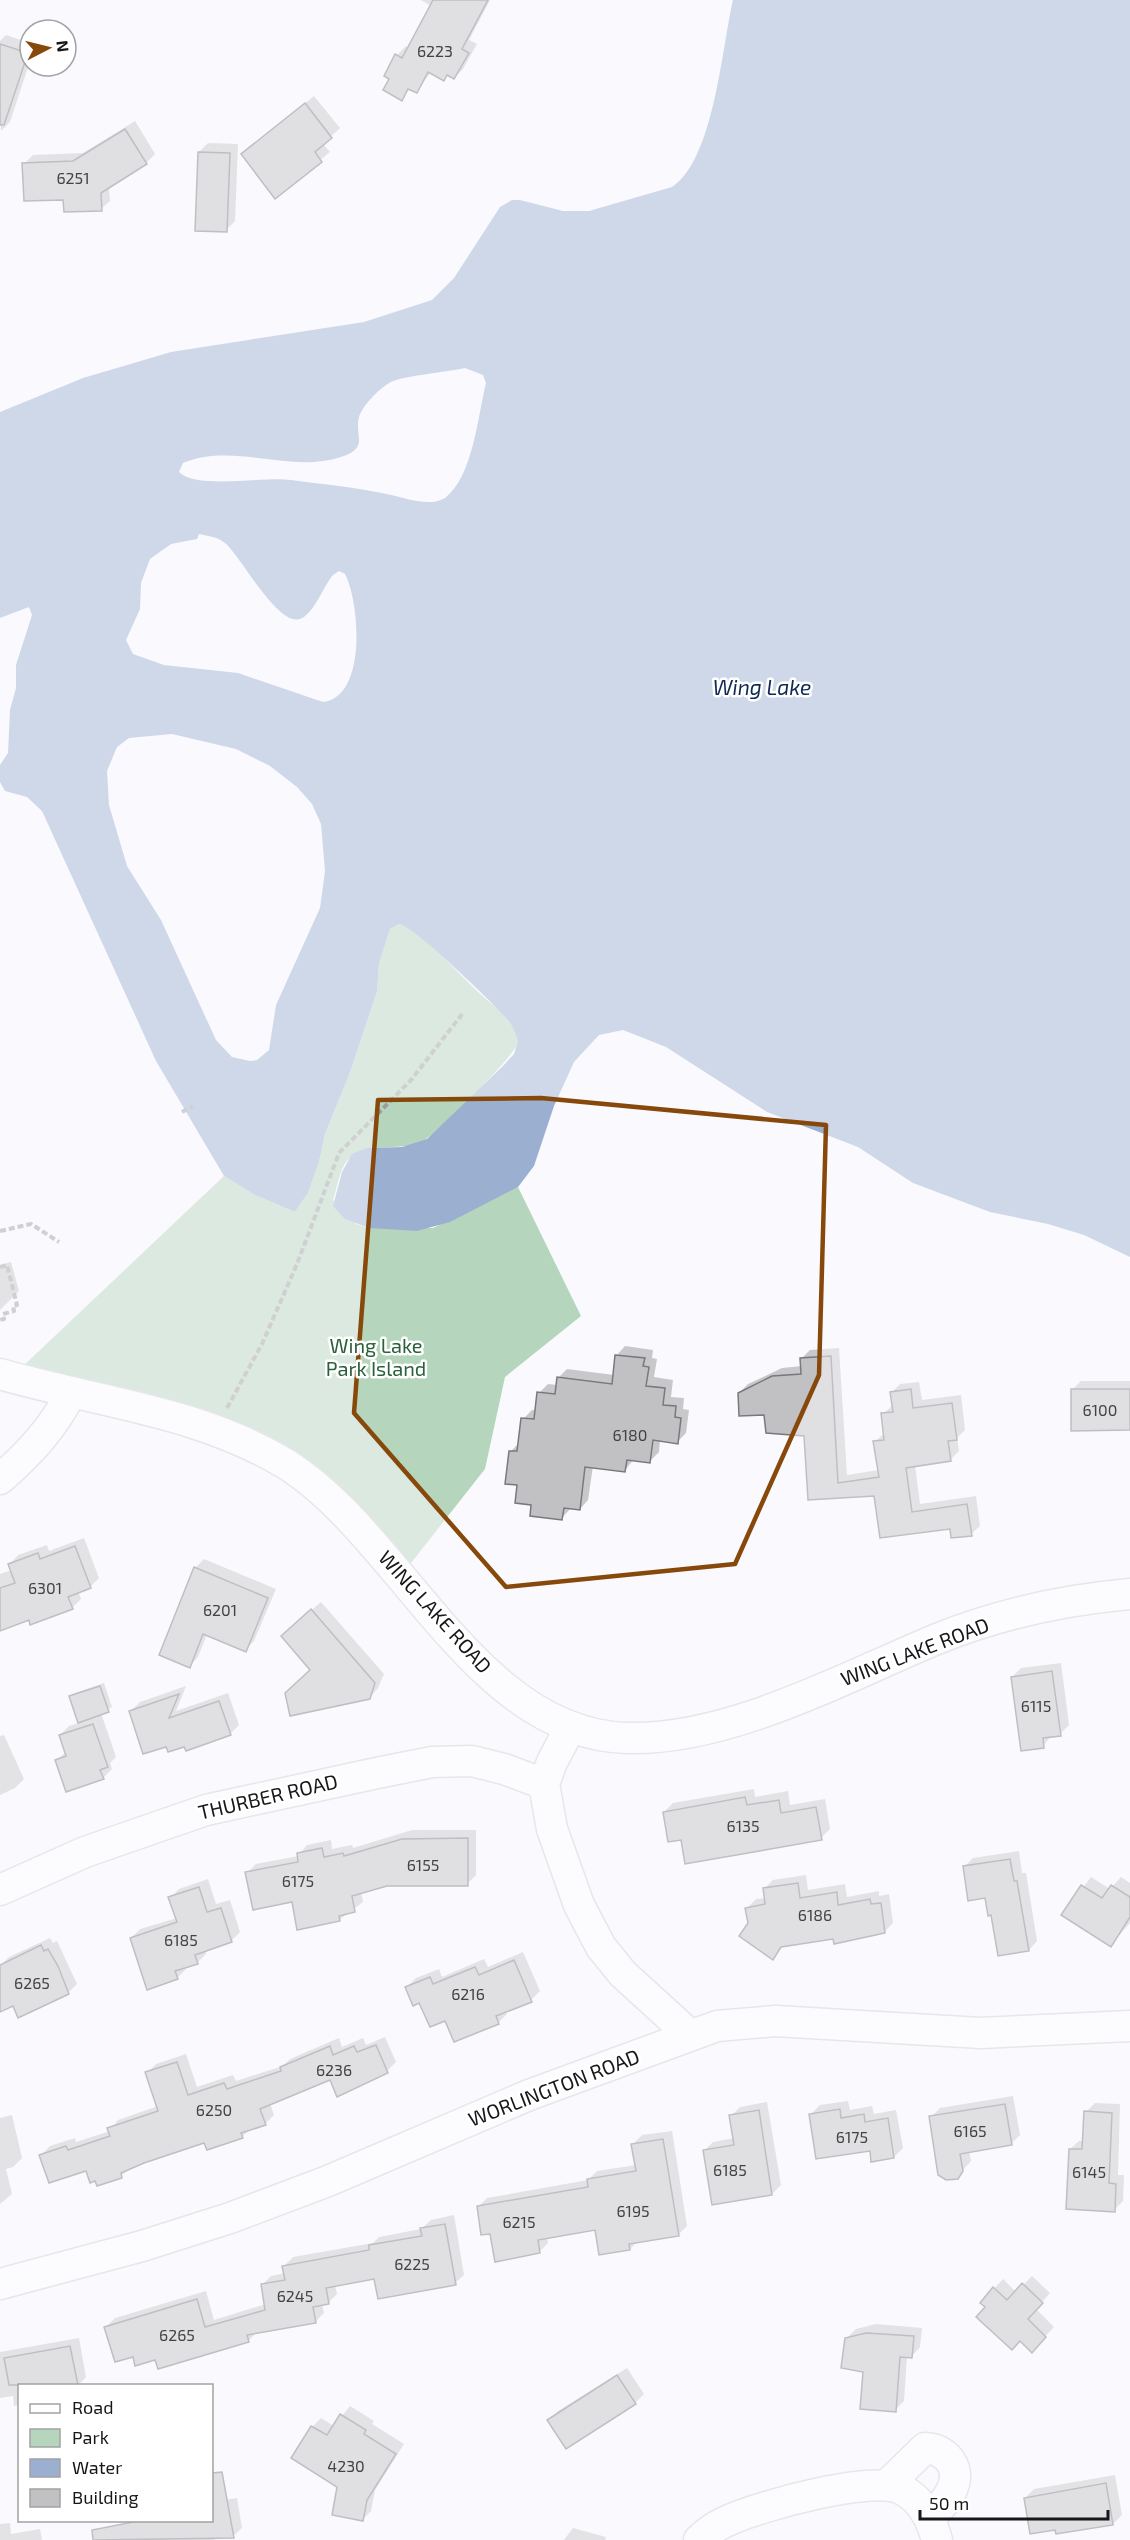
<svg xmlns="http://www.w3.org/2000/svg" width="1130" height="2540" viewBox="0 0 1130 2540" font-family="'Exo 2',sans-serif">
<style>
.green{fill:#b5d5bc}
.water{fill:#9bafd0;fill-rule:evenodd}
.shadow{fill:#0003}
.building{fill:#c1c1c4;stroke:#78797c;stroke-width:1.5}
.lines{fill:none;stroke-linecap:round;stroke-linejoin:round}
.minor-casing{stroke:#cfd0d3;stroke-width:33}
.path{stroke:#9d9da1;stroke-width:4;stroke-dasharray:6 3;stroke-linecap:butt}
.minor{stroke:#fff;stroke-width:30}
.marked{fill:none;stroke:#87490b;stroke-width:4.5;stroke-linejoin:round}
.labels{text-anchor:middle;stroke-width:5;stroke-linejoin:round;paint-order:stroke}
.number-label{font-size:16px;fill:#424244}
.park-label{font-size:20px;fill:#2b603b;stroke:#fff}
.street-label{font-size:20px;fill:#171719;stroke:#fff}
.water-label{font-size:21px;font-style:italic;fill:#112a54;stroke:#fff}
</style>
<rect width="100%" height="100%" fill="#fafafe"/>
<path class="green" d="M400,924C422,932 458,973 476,990C489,1003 518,1021 518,1042C517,1054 433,1138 420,1143C396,1151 365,1141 347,1161C339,1170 337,1189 333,1200L356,1224L369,1228H433L518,1187L581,1316L505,1377L485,1469L411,1563L326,1476L268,1447L20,1369L224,1176L255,1195L295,1212L308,1193L319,1162L325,1134L349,1075L377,992L379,964L390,929Z"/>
<path class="water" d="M733,0H1130V1257L1084,1235L1048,1224L990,1212L913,1183L858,1147L767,1112L666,1047L623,1030L599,1035L574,1062L554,1106L534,1166L518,1187L450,1222L417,1231L369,1228L345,1219L333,1206L342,1172L352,1154L367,1148L402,1147L427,1139L503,1066L514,1054L518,1041C516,1034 513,1026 508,1020C493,1003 418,930 400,924L390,929L379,964L377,992L349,1075L325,1134L319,1162L308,1193L295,1212L255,1195L224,1176L156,1061L42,811L27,797L5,791L0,782V765L8,753L10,710L16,688V665L32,615L29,607L0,618V412L83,378L171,352L364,322L432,300L454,278L500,207L512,200H520L563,211H589L672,187C714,160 722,46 733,0ZM465,368L483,375L486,383C478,415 473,477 445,498C441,500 436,502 432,502C416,503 398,496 382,493C352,487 322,484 291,480C264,476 197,490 179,472L183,463C235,442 289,474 341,457C370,447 354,437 359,417C363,405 378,390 389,383C400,376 448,372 465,368ZM199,534C208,536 218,537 225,543C242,557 281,634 304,617C317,607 323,587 333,575L339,571L345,574C360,603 367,697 323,702L238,673L164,665L133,654L126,640L140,609L141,583L150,559L171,544L197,539ZM172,734L236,749L270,766L297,787L312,804L321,824L325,871L320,908L276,1005L269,1050L257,1060L250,1061L232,1057L216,1040L161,920L127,866L109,805L107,771L117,747L129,738Z"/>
<g class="shadow">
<path d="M421,0H490L469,40L477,44L463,69L454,78L449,74L444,79L431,72L416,92L410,88L401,99L391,78L397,55L406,46L409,48L431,6Z"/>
<path d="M6,35L30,43V61L10,122L1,131L0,41Z"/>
<path d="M314,96L340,128L323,144L330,152L275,197L243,154Z"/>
<path d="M135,121L155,154L146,163L109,186L110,201L101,209L65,199L24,164L33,155L83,153Z"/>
<path d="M208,143L238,144L235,221L226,230L199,152Z"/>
<path d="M11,1262L19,1291L0,1310V1265Z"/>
<path d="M625,1346L653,1350L652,1358L657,1359L654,1377L673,1380L671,1397L684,1398L683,1409L689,1410L686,1433L677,1442L660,1440L659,1452L650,1461L634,1459L625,1470L593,1466L588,1500L580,1509L571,1508L561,1519L533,1503L519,1484L511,1451L520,1442L523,1419L532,1410H537L539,1393L548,1384L557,1385L558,1378L567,1369L614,1375L617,1355Z"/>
<path d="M839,1348L847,1475L879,1470L875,1442L884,1433L883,1414L893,1405L891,1393L900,1384L919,1382L922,1400L961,1395L965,1430L957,1438L959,1451L950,1460L915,1465L920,1504L976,1496L980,1526L971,1534L951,1527L881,1537L876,1494L810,1498L806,1435L766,1413L739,1393L748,1384L782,1368L802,1366V1358L810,1350Z"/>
<path d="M1081,1381H1130V1429L1072,1390Z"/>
<path d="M84,1538L99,1578L90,1587L78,1591L81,1599L72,1608L30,1618L0,1629V1574L12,1570L10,1564L18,1555L47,1545L49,1551Z"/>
<path d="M204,1559L276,1589L254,1641L245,1650L207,1634L198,1657L189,1666L195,1568Z"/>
<path d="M321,1602L384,1674L378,1688L369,1698L312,1670L292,1627Z"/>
<path d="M1061,1663L1069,1725L1060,1734L1052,1735L1043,1746L1012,1677L1021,1668Z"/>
<path d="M104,1683L112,1707L101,1713L116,1757L110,1763L112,1769L103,1778L57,1760L66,1752L60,1735L69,1726L79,1723L71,1697L75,1693Z"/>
<path d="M186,1686L176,1711L228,1693L239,1725L230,1734L185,1745H167L131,1711L140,1702Z"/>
<path d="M4,1735L24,1779L15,1788L0,1795V1736Z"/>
<path d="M754,1789L755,1797L788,1791L790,1805L825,1799L830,1829L821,1838H682L664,1812L673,1803Z"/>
<path d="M412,1830H476V1875L467,1884H387L361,1892L363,1902L339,1920L293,1900L247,1873L256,1864L298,1856L307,1845L331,1840L332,1849L352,1845L353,1848Z"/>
<path d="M1019,1851L1022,1873H1026L1037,1941L1029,1950L992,1914L986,1896L964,1867L973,1858Z"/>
<path d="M806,1875L808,1890L845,1884L847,1897L879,1891V1896L889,1894L893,1923L884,1932L875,1936L835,1943L834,1937L784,1945L772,1958L749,1923L747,1908L756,1899L766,1898L764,1889L773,1880Z"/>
<path d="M1091,1877L1110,1889L1121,1877L1130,1883V1923L1110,1945L1063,1915Z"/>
<path d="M208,1879L216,1904L230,1900L240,1932L231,1941L205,1950L206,1954L197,1963L185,1967L186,1969L177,1978L131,1938L140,1929L177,1918L170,1898L179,1889Z"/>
<path d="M50,1938L53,1943L57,1941L77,1984L68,1993L14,2004L0,2010V1966L9,1957Z"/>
<path d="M523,1952L540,1991L531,2000L506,2011L507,2014L498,2023L446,2019L420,2001L407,1987L416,1978L439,1969L442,1977L484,1959L488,1967Z"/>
<path d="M385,2037L396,2062L387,2071L331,2078L270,2103L274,2115L265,2124L251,2128L242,2137L205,2141L130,2168L121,2176L41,2155L50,2146L75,2138L76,2142L110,2131L118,2120L158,2106L147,2073L156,2064L186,2054L197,2087L233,2075L236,2081L283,2066L290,2059L339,2038L342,2047L363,2038L366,2045Z"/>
<path d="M1013,2096L1020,2135L1011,2144L969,2151L971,2161L957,2177L931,2117L940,2108Z"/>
<path d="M848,2101L850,2110L872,2106L874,2114L896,2110L903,2148L894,2157L871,2149L811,2114L820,2105Z"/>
<path d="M767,2102L781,2185L772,2194L704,2151L713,2142L734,2138L731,2116L740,2107Z"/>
<path d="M1095,2103L1120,2104L1118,2175H1124L1123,2201L1114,2210L1070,2149L1079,2141H1084L1086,2112Z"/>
<path d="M12,2115L22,2158L13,2167L6,2169L12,2194L0,2204V2118Z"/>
<path d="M672,2131L687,2226L678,2235L637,2242L630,2249L596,2228L547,2237L548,2243L539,2252L491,2232L478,2207L487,2198L588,2180L597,2171L636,2165L633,2144L642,2135Z"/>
<path d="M454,2215L464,2275L455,2283L375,2277L335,2284L337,2294L328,2303L322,2304L324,2313L315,2322L257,2332L248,2341L156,2358L134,2355L106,2327L115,2318L206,2291L214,2320L266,2304L262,2285L271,2276L285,2273L284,2266L293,2257L373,2243L379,2237L421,2229L431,2220Z"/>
<path d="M1032,2276L1050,2293L1036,2309L1054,2327L1040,2342L982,2302L1003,2279L1016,2292Z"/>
<path d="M876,2324L922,2328L920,2347L912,2356H907L904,2401L895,2410L864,2370L847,2338L856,2329Z"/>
<path d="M79,2338L86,2377L77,2386H20V2405L14,2406L13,2396L0,2398V2352Z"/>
<path d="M627,2368L644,2394L635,2403L549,2420L558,2411Z"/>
<path d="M350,2406L374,2421L372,2424L404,2444L375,2490L371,2511L362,2520L339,2486L293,2458L312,2427L321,2418L334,2426Z"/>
<path d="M1115,2475L1122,2515L1113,2524L1057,2528L1025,2498L1034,2489Z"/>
<path d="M237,2498L242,2528L233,2536L212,2540H131L128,2524L132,2520H212V2502Z"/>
<path d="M10,2523L11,2534L40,2529L42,2540H0V2524Z"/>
<path d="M573,2528L606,2537L605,2540H564Z"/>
</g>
<g class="building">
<path d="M433,0H488L462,49L469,53L454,79L447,75L444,81L428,72L417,93L408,89L402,101L383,90L389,79L384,76L395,54L402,58Z"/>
<path d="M0,44L28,53L4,125H0Z"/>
<path d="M305,103L332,138L315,152L322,162L275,199L241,154Z"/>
<path d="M125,129L147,164L101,193L102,211L64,212L63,200L24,201L22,163L73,161Z"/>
<path d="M198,152L230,153L227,232L195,231Z"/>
<path d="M615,1355L645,1358L643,1366L649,1367L646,1386L665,1388L663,1405L676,1406L675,1417L681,1418L678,1444L653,1440L650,1463L627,1460L625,1472L585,1467L580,1510L564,1508L562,1520L530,1516L531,1505L515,1503L517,1485L505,1484L509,1451H517L521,1418L534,1419L537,1392L555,1394L557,1377L612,1384Z"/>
<path d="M831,1356L838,1483L879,1477L873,1441L884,1440L881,1413L893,1412L890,1392L911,1389L913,1408L952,1403L957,1440L948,1441L951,1461L906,1468L912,1512L967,1504L972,1536L951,1538L950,1529L880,1538L874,1496L808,1500L804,1436L766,1433L764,1415L739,1416L738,1393L772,1376L801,1374L800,1358Z"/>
<path d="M1071,1389H1130V1430L1071,1431Z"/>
<path d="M75,1546L91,1588L68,1597L73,1609L30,1625L29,1620L0,1631V1588L15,1583L8,1564L38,1553L40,1559Z"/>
<path d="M194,1567L268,1598L246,1652L203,1634L190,1668L159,1655Z"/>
<path d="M311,1609L375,1683L370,1699L290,1716L285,1693L310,1670L281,1636Z"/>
<path d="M1052,1671L1061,1736L1043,1738L1044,1748L1021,1751L1011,1677Z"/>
<path d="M100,1686L109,1712L78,1723L69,1696Z"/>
<path d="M179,1694L169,1718L219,1701L231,1735L186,1751L184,1747L168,1752L166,1747L143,1754L129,1711Z"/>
<path d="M93,1724L108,1767L100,1770L104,1779L66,1792L55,1760L66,1756L59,1735Z"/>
<path d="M745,1797L747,1805L779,1800L781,1813L816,1807L822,1840L685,1864L681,1840L668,1842L663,1812Z"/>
<path d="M468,1838V1886H387L352,1896L355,1912L339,1916L340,1921L297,1930L292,1902L253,1910L245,1872L298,1862L297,1853L322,1848L324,1857L343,1853L344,1856L402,1839Z"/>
<path d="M1010,1859L1014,1881H1017L1029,1951L998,1956L991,1915L988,1916L985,1898L968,1901L963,1866Z"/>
<path d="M798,1883L800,1898L837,1892L838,1905L870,1899L871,1904L881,1903L885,1933L834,1944L833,1939L781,1947L773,1960L739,1936L748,1923L745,1908L765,1904L763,1888Z"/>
<path d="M1081,1885L1102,1898L1111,1885L1130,1897V1917L1111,1947L1061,1915Z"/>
<path d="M199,1887L207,1912L221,1908L232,1942L195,1955L198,1964L175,1971L178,1979L147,1990L130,1938L177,1922L168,1897Z"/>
<path d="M41,1945L44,1951L48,1949L58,1966L69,1994L18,2018L13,2006L0,2012V1965Z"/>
<path d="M514,1960L532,2002L496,2016L499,2024L454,2042L445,2021L430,2027L419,2003L413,2006L405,1987L430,1977L433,1984L475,1967L479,1975Z"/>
<path d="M376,2045L388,2073L337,2097L330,2080L260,2109L266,2125L241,2133L243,2138L207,2150L204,2143L144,2163L121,2173L122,2178L97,2186L95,2181L90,2183L86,2171L49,2183L39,2155L66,2146L68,2150L110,2136L107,2128L158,2111L145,2072L177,2062L188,2095L224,2083L227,2089L281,2071L280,2067L330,2046L333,2055L354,2046L357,2052Z"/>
<path d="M1005,2104L1012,2145L960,2154L963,2171L958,2179L946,2180L938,2175L929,2116Z"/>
<path d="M840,2109L841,2118L864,2114L865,2122L888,2118L894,2158L871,2162L870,2151L816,2159L809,2114Z"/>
<path d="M759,2110L772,2195L712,2205L703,2150L734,2145L729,2115Z"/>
<path d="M1084,2111L1112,2113L1109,2183L1116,2184L1115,2212L1066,2209L1069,2149H1082Z"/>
<path d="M663,2139L679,2236L629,2244L630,2250L599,2255L595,2230L538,2240L540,2253L495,2262L490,2234L481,2235L477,2206L588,2187L587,2179L636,2171L631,2144Z"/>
<path d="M445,2224L456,2285L378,2299L374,2279L326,2288L329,2304L313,2307L316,2323L247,2335L249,2342L158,2369L155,2360L135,2366L133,2357L115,2362L104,2327L197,2299L205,2327L265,2310L261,2284L285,2280L282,2266L369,2250V2245L422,2236L420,2228Z"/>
<path d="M1022,2283L1043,2303L1028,2319L1046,2337L1032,2353L1020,2341L1012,2350L976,2317L985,2307L980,2303L993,2287L1007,2300Z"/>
<path d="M866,2333L914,2336L912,2358L900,2357L896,2412L860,2409L863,2372L841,2368L845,2338Z"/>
<path d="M70,2346L78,2385H9L4,2358Z"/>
<path d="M617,2375L636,2404L566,2449L547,2420Z"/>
<path d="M340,2414L366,2430L364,2434L396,2454L367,2500L363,2521L332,2515L337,2487L291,2458L311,2426L327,2435Z"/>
<path d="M222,2472L234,2538L93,2540L92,2530L143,2520H212V2473Z"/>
<path d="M1106,2483L1113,2525L1056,2534L1055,2530L1030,2534L1024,2498Z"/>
</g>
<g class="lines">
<g class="minor-casing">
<g id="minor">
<path d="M0,1374C96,1402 199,1411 286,1464C402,1537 476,1734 627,1738C729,1741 845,1677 937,1639C998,1614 1065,1600 1130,1594"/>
<path d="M0,1479C30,1453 53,1428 71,1393"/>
<path d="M570,1728L552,1762L544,1784L552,1829L579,1905L601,1947L623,1974L690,2035"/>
<path d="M0,1890L85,1852L206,1810L377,1773L432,1762L472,1761L504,1769L544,1784"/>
<path d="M0,2284L142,2246L230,2218L328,2181L529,2095L717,2026L775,2021L981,2033L1130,2026"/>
<path d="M888,2484L925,2448C945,2449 961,2466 953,2487C949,2499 938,2509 930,2518"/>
<path d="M699,2540C709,2530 721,2523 734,2518C765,2505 872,2475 901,2489C922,2499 931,2519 937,2540"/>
</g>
</g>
<g class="path">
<path d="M182,1112L193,1106"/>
<path d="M0,1231L31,1224L59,1242"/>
<path d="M0,1267L7,1265L17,1305L13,1306L14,1311L3,1314L4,1319L0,1320"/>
<path d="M227,1408L262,1344L297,1264L339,1153L411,1080L463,1013"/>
</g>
<use href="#minor" class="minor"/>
</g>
<path d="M0 0H1130V2540H0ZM541,1098L826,1125L819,1375L735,1564L506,1587L354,1413L378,1100Z" fill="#fafafe" fill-opacity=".55" fill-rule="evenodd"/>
<path class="marked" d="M541,1098L826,1125L819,1375L735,1564L506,1587L354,1413L378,1100Z"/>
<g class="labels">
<g class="number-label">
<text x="435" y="57">6223</text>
<text x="73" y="184">6251</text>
<text x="1100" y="1416">6100</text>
<text x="630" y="1441">6180</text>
<text x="45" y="1594">6301</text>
<text x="220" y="1616">6201</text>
<text x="1036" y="1712">6115</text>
<text x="743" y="1832">6135</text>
<text x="423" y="1871">6155</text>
<text x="298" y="1887">6175</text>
<text x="815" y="1921">6186</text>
<text x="181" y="1946">6185</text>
<text x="32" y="1989">6265</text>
<text x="468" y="2000">6216</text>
<text x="334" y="2076">6236</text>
<text x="214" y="2116">6250</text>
<text x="970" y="2137">6165</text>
<text x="852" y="2143">6175</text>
<text x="730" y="2176">6185</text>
<text x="1089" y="2178">6145</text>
<text x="633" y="2217">6195</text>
<text x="519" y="2228">6215</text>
<text x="412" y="2270">6225</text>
<text x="295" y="2302">6245</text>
<text x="177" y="2341">6265</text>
<text x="346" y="2472">4230</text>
</g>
<g class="park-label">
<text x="376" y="1353">Wing Lake<tspan x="376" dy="23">Park Island</tspan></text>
</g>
<g class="street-label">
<text transform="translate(435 1612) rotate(48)" y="7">WING LAKE ROAD</text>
<text transform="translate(915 1652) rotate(-21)" y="7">WING LAKE ROAD</text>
<text transform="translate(268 1797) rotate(-13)" y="7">THURBER ROAD</text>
<text transform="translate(554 2088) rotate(-21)" y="7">WORLINGTON ROAD</text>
</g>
<g class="water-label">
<text x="762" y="695">Wing Lake</text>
</g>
</g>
<rect x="18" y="2384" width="195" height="138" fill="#ffffff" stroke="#a2a2a3" stroke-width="1.5"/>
<rect x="30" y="2404" width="30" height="9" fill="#ffffff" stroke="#a2a2a3" stroke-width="1.5"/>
<text x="72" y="2414" font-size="18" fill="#171719">Road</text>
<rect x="30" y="2429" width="30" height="18" fill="#b5d5bc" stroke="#a2a2a3" stroke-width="1.5"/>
<text x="72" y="2444" font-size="18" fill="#171719">Park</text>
<rect x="30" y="2459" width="30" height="18" fill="#9bafd0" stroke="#a2a2a3" stroke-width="1.5"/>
<text x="72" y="2474" font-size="18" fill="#171719">Water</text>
<rect x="30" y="2489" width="30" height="18" fill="#c1c1c4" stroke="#a2a2a3" stroke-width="1.5"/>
<text x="72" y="2504" font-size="18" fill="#171719">Building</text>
<g transform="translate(48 48) rotate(83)"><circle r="28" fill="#ffffff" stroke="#a2a2a3" stroke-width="1.5"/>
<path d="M0-4.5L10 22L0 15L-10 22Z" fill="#87490b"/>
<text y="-9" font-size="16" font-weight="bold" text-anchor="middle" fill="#171719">N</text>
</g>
<path d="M920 2510v9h188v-9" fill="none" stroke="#171719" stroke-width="3"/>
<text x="929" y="2510" font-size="18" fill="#171719" stroke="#ffffff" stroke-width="4.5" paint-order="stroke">50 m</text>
</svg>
